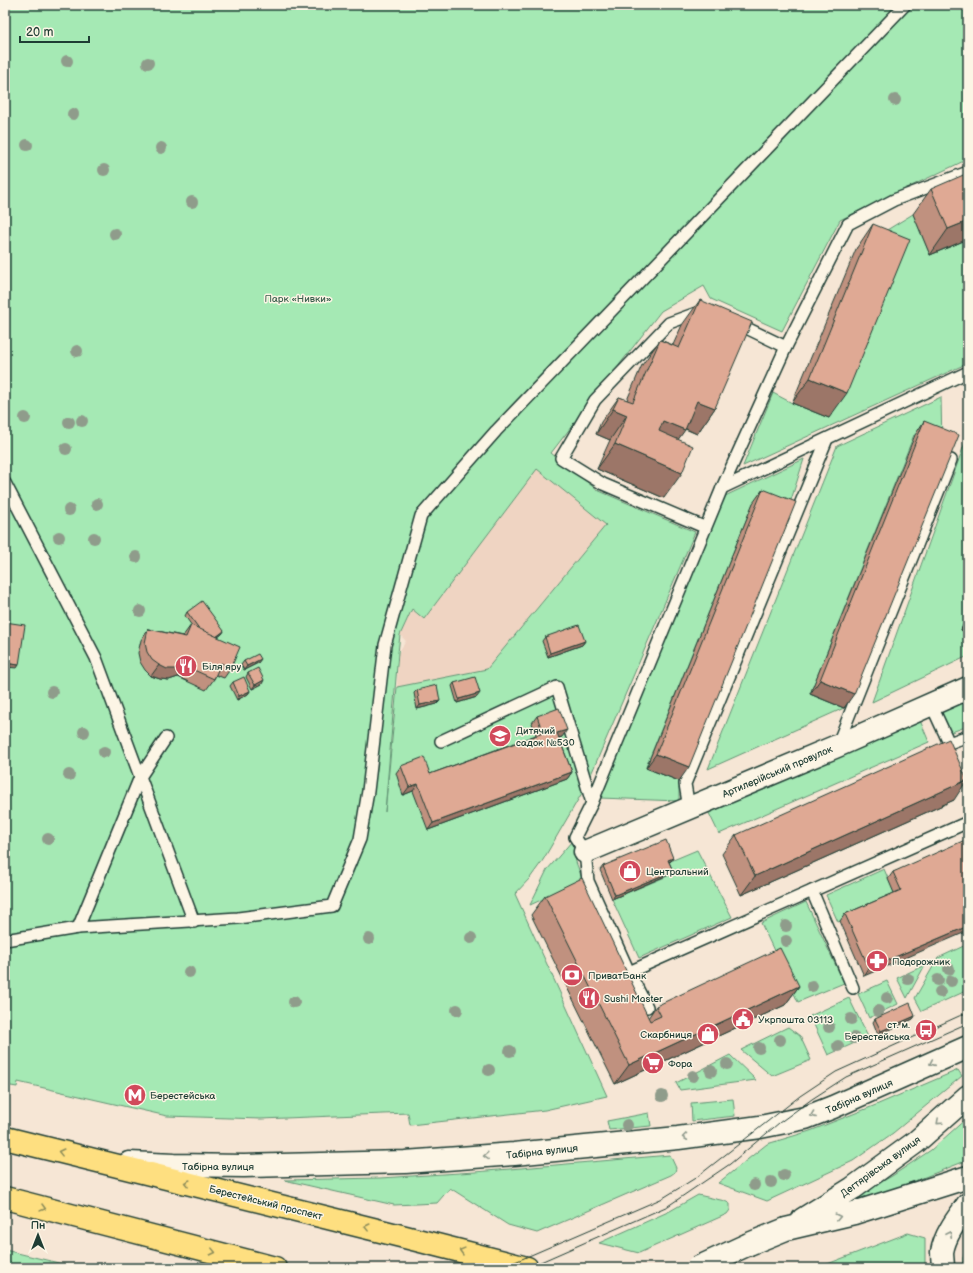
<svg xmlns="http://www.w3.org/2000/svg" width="973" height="1273" viewBox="0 0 973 1273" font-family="'Balsamiq Sans',sans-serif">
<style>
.built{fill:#efd4c2}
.green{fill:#a5e9b4;stroke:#629374;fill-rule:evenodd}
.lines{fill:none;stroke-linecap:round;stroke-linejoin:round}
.service-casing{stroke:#1f3d34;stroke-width:14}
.minor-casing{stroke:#1f3d34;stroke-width:25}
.secondary-casing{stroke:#1f3d34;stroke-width:25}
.primary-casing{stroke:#1f3d34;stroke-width:25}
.service{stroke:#fcf5e5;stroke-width:11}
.minor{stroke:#fcf5e5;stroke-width:22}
.secondary{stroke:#fcf5e5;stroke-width:22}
.primary{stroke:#fedf80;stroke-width:22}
.tram{stroke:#1f3d34;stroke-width:1}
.secondary-bridge-casing{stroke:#1f3d34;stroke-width:25;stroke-linecap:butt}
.secondary-bridge{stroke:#fcf5e5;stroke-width:22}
.tree{fill:#8f9c8b}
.wall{fill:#c0917f;stroke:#1f3d34}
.shaded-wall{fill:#9c7668;stroke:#1f3d34}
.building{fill:#dfa994;stroke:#1f3d34}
.oneway{stroke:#8e998c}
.oneway2{stroke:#8e8e5a}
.labels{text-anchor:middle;stroke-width:3;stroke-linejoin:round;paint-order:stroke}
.park-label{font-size:10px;fill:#3a5f4e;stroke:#fcf5e5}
.poi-label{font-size:10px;fill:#1f3d34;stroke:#fcf5e5;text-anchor:start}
.street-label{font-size:10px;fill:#1f3d34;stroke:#fcf5e5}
</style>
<rect width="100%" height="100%" fill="#f6e6d5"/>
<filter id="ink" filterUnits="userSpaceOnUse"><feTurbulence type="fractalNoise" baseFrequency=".025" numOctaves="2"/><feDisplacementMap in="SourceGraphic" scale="8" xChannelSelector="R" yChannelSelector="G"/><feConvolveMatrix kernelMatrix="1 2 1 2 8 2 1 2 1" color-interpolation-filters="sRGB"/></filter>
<g filter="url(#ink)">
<path class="built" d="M537,468L606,525L488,668L600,601L641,657L586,786L543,860L530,878L451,881L397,687L398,653L406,641L400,635L413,609L424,619Z"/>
<g class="green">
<path d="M5,5H968V159L840,220L782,331L711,299L704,286L661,311L551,453L597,490L695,532L586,786L543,860L530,878L515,894L607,1096L545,1110L410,1125L408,1113L261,1119L167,1116L18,1082L17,1087L5,1085ZM537,469L606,525L487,669L397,687L385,812L398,653L400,635L412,609L424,619Z"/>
<path d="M913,214L930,255L968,239V363L743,466L773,393L792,403L892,264L856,249Z"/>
<path d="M941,397L942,446L914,435L810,694L844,708L708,769L837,446Z"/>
<path d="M968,434V613L961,630L968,633V656L872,702Z"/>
<path d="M804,459L786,516L753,503L646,767L679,781V801L600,798L725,496Z"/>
<path d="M968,698V726L949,733L940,709Z"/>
<path d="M919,718L929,742L719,834L708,811Z"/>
<path d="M572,841L576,862L583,881L530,905L547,870Z"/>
<path d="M697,850L732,917L639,958L612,899L670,875L666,863Z"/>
<path d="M884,869L896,897L838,922L826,895Z"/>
<path d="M806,902L844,983L798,1002L761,923Z"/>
<path d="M968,944V990L922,1011L915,998L938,958Z"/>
<path d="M925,965L907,998L897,978Z"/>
<path d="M887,981L898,1004L869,1018L858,994Z"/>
<path d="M849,998L868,1037L828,1055L810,1016Z"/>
<path d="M788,1027L800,1036L811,1060L772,1076L741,1050Z"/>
<path d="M730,1055L756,1080L680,1090L676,1083Z"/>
<path d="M958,1070L962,1076L893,1133L853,1161L767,1201L718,1183L767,1144L810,1131L876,1105Z"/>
<path d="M733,1099L735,1116L692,1121L691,1103Z"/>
<path d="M649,1113L651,1126L609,1130L607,1121Z"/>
<path d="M968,1117V1160L849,1207L847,1201L892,1176L931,1150Z"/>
<path d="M670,1155L676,1168L675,1172L671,1175L537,1233L508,1225L450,1188L437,1203L394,1205L284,1180L380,1178L475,1172Z"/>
<path d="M698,1195L725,1201L730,1204V1210L727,1214L639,1253L599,1243L670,1211Z"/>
<path d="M908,1233L925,1238V1268H817Z"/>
<path d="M968,1243V1268H963V1258Z"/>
<path d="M5,1250L71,1266V1268H5Z"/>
</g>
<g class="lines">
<g class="service-casing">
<g id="service">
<path d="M702,311L669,323L595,400L561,458L603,484L704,527"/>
<path d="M736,323L786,347"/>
<path d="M5,483L96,658L194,922"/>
<path d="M722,488L968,372"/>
<path d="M931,704L949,743L968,736"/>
<path d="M441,741L557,687L592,803"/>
<path d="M837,746L951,460"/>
<path d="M689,808L685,784L827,439"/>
<path d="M812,891L853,988"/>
<path d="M78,928L140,777L166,738"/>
<path d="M5,940L78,928L238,918L332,906L360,839L368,791L385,645L421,516L496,431L905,5"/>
<path d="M629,972L968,822"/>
<path d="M647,1007L629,972L588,881L585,852L575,837L592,803L722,488L786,347L848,224L894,200L968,172"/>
</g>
</g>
<g class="minor-casing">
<path id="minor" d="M585,852L837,746L968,688"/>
</g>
<g class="secondary-casing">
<g id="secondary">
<path d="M129,1163L174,1165L244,1166L405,1162L514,1154L678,1138L760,1127L805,1118L833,1107L968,1047"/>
<path d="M803,1219L853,1188L916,1142L968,1096"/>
<path d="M749,1244L786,1229L854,1213L968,1177"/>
<path d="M943,1268C943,1263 942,1257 942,1252C945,1234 958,1218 968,1204"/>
</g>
</g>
<g class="primary-casing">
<g id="primary">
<path d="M5,1138L405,1237L527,1268"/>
<path d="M5,1198L275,1268"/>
</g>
</g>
<use href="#service" class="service"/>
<use href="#minor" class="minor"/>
<use href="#secondary" class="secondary"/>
<use href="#primary" class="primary"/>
<g class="tram">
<path d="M501,1268L663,1198L697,1177L800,1096L836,1072L968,1012"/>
<path d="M527,1268L668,1206L730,1164L779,1123L812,1099L846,1077L968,1023"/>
</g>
<g class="secondary-bridge-casing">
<path id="secondary-bridge" d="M697,1268L749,1244"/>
</g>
<use href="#secondary-bridge" class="secondary-bridge"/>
</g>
<g class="tree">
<circle cx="67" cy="61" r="6"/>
<circle cx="148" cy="63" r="6"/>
<circle cx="895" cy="100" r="6"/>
<circle cx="73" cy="114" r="6"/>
<circle cx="27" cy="145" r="6"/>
<circle cx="161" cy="148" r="6"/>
<circle cx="104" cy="170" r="6"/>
<circle cx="192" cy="202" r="6"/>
<circle cx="115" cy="234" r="6"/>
<circle cx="77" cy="351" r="6"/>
<circle cx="25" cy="418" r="6"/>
<circle cx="82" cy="421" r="6"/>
<circle cx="69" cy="422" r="6"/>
<circle cx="66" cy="449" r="6"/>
<circle cx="97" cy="504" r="6"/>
<circle cx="69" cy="510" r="6"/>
<circle cx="59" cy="537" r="6"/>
<circle cx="94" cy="538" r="6"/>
<circle cx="136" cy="557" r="6"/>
<circle cx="140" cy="611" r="6"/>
<circle cx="52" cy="692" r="6"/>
<circle cx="84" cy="732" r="6"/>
<circle cx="104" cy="752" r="6"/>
<circle cx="69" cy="775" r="6"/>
<circle cx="48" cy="839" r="6"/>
<circle cx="786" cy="926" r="6"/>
<circle cx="471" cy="938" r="6"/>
<circle cx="369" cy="939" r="6"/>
<circle cx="786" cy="941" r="6"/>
<circle cx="949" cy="969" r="6"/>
<circle cx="189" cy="972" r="6"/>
<circle cx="908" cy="979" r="6"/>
<circle cx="938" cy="980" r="6"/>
<circle cx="951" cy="981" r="6"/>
<circle cx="812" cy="986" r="6"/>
<circle cx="940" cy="992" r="6"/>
<circle cx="887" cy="998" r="6"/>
<circle cx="294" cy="1002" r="6"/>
<circle cx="457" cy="1010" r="6"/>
<circle cx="878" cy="1011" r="6"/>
<circle cx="851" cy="1019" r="6"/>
<circle cx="829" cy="1027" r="6"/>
<circle cx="854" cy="1038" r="6"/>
<circle cx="780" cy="1040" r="6"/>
<circle cx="838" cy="1046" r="6"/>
<circle cx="759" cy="1048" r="6"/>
<circle cx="510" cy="1051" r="6"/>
<circle cx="727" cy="1064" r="6"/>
<circle cx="489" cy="1070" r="6"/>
<circle cx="711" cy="1071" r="6"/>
<circle cx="693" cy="1076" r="6"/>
<circle cx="662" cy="1096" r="6"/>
<circle cx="627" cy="1125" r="6"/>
<circle cx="784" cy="1175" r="6"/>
<circle cx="771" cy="1182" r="6"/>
<circle cx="754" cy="1185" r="6"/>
</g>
<g class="wall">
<path d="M931,189L968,239L930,255L913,214Z"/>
<path d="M873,224L829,418L792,403L856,249Z"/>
<path d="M700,300L715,408L697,434L685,429L678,439L664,498L597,469L610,440L596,434L601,422L619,397L627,400L642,365L660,340L673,345L682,325Z"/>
<path d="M968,334V346L964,345Z"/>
<path d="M924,421L844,708L810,694L915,435Z"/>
<path d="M763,489L679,781L646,768L753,503Z"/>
<path d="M187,612L224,631L222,634L218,637L231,668L224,678L216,675L214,679L206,690L178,677L169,680L160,679L151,676L145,670L140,662L138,653L141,640L148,629L183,636L191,625L192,626L185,616Z"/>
<path d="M968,613V633L961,630Z"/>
<path d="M545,637L585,641L582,645L548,657L542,641Z"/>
<path d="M244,661L258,663L244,670L241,665Z"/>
<path d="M248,673L262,684L252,689L246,677Z"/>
<path d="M233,682L250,691L248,694L237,700L230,686Z"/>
<path d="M454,683L477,697L457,703L452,686Z"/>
<path d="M417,690L440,701L437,704L417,709L414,693Z"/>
<path d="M537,716L562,737L559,738L572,772L567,779L428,830L413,791L403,795L396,773L401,766L430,774L536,735L532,723Z"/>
<path d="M954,800L741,895L722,854L736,835Z"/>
<path d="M968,848L864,976L840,921L845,914L894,893L888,879L893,872Z"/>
<path d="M673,858L671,861L669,862L673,871L670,874L612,899L600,870L603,866Z"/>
<path d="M545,896L648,1018L656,1006L799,986L785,1005L615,1084L531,915Z"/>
<path d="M915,1016L913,1019L878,1035L873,1022L875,1019Z"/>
</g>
<g class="shaded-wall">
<path d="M968,221V239L930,255L948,229Z"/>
<path d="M967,341L968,342V346L964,345Z"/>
<path d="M810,378L847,393L829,418L792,403Z"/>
<path d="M697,401L715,408L697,434L680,426Z"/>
<path d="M613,409L627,415L610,440L596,434Z"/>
<path d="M663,421L685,430L667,455L645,446Z"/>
<path d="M615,444L682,473L664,498L597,469Z"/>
<path d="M968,620V633L961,630Z"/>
<path d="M224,631L222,634L207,645L210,642Z"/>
<path d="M585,641L582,645L548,657L550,653Z"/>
<path d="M261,659L258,663L244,670L247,666Z"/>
<path d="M5,663L19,665L17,668L5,667Z"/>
<path d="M159,665L185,666L178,677L169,680L160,679L151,676Z"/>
<path d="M264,680L262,684L252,689L255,685Z"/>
<path d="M820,680L854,694L844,708L810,694Z"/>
<path d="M250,691L248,694L237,700L239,696Z"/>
<path d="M480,693L477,697L457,703L459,699Z"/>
<path d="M440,701L437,704L417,709L420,705Z"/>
<path d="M567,730L562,737L552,740L557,733Z"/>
<path d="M656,754L689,767L679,781L646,768Z"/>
<path d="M572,772L567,779L428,830L433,823Z"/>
<path d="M967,780L954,800L741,895L755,876Z"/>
<path d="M418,784L413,791L403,795L409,787Z"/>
<path d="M673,858L671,861L666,863L668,860Z"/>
<path d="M673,871L670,874L612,899L615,895Z"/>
<path d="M968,926V931L864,976L869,968Z"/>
<path d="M799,986L785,1005L615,1084L629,1065Z"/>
<path d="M915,1016L913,1019L878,1035L881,1031Z"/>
</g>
<g class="building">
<path d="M968,173V221L948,229L931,189Z"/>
<path d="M873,224L910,239L847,393L810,378Z"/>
<path d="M700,300L752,322L715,408L697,401L685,430L663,421L659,431L693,446L682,473L615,444L627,415L613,409L619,397L633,402L660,340L679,348Z"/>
<path d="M924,421L959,435L854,694L820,680Z"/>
<path d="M763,489L796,502L689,767L656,754Z"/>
<path d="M202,601L224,631L216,637L200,630L187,612Z"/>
<path d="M5,622L25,625L19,665L5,663Z"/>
<path d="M191,625L240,647L231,668L221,663L214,679L185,666L177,669H167L159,665L152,660L147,652L145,643L148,629L186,637Z"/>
<path d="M579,625L585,641L550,653L545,637Z"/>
<path d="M258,654L261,659L247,666L244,661Z"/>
<path d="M258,668L264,680L255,685L248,673Z"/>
<path d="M244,677L250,691L239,696L233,682Z"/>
<path d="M475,677L480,693L459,699L454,683Z"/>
<path d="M437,685L440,701L420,705L417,690Z"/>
<path d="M559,708L567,730L557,733L572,772L433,823L418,784L409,787L401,766L424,757L430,774L543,733L537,716Z"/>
<path d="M949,739L967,780L755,876L736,835Z"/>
<path d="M666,840L673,858L668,860L673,871L615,895L603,866Z"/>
<path d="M965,840L968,848V926L869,968L845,914L901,890L893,872Z"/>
<path d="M582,878L650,1021L661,1016L656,1006L780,948L799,986L629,1065L545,896Z"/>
<path d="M910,1003L915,1016L881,1031L875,1019Z"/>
</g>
<defs><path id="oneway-chevron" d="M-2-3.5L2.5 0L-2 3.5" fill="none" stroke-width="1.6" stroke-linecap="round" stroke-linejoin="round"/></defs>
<g class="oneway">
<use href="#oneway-chevron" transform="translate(932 1063) rotate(156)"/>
<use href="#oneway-chevron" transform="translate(813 1115) rotate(159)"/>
<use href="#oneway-chevron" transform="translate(939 1122) rotate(138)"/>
<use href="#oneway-chevron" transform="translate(685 1137) rotate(173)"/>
<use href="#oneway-chevron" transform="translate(486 1156) rotate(176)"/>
<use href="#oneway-chevron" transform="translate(838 1217) rotate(-13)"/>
<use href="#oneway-chevron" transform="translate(949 1234) rotate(-65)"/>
</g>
<g class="oneway2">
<use href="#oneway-chevron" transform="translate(61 1152) rotate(-166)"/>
<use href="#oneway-chevron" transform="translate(187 1183) rotate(-166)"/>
<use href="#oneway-chevron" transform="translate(43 1208) rotate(15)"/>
<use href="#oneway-chevron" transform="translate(367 1227) rotate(-166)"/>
<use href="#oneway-chevron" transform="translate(462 1251) rotate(-165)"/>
<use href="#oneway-chevron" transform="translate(213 1252) rotate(14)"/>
</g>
</g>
<defs>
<g id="restaurant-disc" transform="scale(1.15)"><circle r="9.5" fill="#d1495b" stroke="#fcf5e5"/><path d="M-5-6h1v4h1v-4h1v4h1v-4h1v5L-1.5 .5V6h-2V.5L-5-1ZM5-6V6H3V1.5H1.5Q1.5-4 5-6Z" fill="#fff"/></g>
<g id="school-disc" transform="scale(1.15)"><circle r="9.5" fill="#d1495b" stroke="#fcf5e5"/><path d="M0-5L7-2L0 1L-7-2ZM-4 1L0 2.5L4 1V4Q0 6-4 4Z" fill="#fff"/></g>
<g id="shop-disc" transform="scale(1.15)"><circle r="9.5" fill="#d1495b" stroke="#fcf5e5"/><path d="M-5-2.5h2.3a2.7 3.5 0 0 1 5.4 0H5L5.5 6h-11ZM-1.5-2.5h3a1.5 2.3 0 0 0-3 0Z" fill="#fff"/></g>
<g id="pharmacy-disc" transform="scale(1.15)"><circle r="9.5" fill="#d1495b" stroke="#fcf5e5"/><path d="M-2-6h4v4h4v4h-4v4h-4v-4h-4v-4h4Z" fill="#fff"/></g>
<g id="bank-disc" transform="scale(1.15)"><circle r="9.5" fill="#d1495b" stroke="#fcf5e5"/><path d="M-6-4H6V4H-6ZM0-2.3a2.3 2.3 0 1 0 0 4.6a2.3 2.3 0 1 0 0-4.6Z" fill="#fff"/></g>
<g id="civic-disc" transform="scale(1.15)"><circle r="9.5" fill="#d1495b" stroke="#fcf5e5"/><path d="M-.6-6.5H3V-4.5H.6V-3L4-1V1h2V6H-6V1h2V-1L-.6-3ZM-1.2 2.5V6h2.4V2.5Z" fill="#fff"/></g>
<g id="bus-disc" transform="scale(1.15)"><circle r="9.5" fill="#d1495b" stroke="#fcf5e5"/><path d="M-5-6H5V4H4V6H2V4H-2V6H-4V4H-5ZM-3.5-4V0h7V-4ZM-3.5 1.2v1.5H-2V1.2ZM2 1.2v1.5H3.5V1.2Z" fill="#fff"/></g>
<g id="supermarket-disc" transform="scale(1.15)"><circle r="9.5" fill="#d1495b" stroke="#fcf5e5"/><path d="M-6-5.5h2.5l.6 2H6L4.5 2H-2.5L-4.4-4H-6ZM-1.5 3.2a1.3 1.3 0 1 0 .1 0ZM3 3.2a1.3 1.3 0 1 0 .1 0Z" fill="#fff"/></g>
<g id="metro-disc" transform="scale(1.15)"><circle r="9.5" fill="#d1495b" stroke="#fcf5e5"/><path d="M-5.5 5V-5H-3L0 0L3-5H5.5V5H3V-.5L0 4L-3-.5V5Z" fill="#fff"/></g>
</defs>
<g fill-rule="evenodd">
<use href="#restaurant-disc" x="186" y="666"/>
<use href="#school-disc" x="500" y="736"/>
<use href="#shop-disc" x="630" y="871"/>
<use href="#pharmacy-disc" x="877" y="961"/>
<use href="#bank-disc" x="572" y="975"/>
<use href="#restaurant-disc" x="589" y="998"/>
<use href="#civic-disc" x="743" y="1019"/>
<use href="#bus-disc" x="926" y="1030"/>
<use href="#shop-disc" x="708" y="1034"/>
<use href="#supermarket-disc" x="653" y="1063"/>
<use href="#metro-disc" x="135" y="1095"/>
</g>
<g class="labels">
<g class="park-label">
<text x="298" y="302">Парк «Нивки»</text>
</g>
<g class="poi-label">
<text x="202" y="670">Біля яру</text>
<text x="516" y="734">Дитячий<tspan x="516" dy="12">садок №530</tspan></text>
<text x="646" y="875">Центральний</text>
<text x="892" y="965">Подорожник</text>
<text x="588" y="979">ПриватБанк</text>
<text x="604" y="1002">Sushi Master</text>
<text x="758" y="1023">Укрпошта 03113</text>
<text x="910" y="1028" text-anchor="end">ст. м.<tspan x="910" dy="12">Берестейська</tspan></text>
<text x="692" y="1038" text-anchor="end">Скарбниця</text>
<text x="668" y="1067">Фора</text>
<text x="150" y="1099">Берестейська</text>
</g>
<g class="street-label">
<text transform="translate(777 771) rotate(-23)" y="4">Артилерійський провулок</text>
<text transform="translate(859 1096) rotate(-24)" y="4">Табірна вулиця</text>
<text transform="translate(542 1151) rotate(-6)" y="4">Табірна вулиця</text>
<text x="218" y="1170">Табірна вулиця</text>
<text transform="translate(880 1166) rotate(-36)" y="4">Дегтярівська вулиця</text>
<text transform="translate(266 1202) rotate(14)" y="4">Берестейський проспект</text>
</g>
</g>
<rect width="973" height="1273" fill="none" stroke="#fcf5e5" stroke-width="20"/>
<rect x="10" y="10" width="953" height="1253" fill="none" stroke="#1f3d34" stroke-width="1.5" filter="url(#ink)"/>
<g transform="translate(38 1235)" stroke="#fcf5e5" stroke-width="3" paint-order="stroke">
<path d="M0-3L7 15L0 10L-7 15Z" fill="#1f3d34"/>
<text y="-6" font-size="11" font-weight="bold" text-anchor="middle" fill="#1f3d34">Пн</text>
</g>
<path d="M20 36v6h69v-6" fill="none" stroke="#1f3d34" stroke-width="2"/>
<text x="26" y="36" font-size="12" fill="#1f3d34" stroke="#fcf5e5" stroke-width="3" paint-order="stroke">20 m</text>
</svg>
